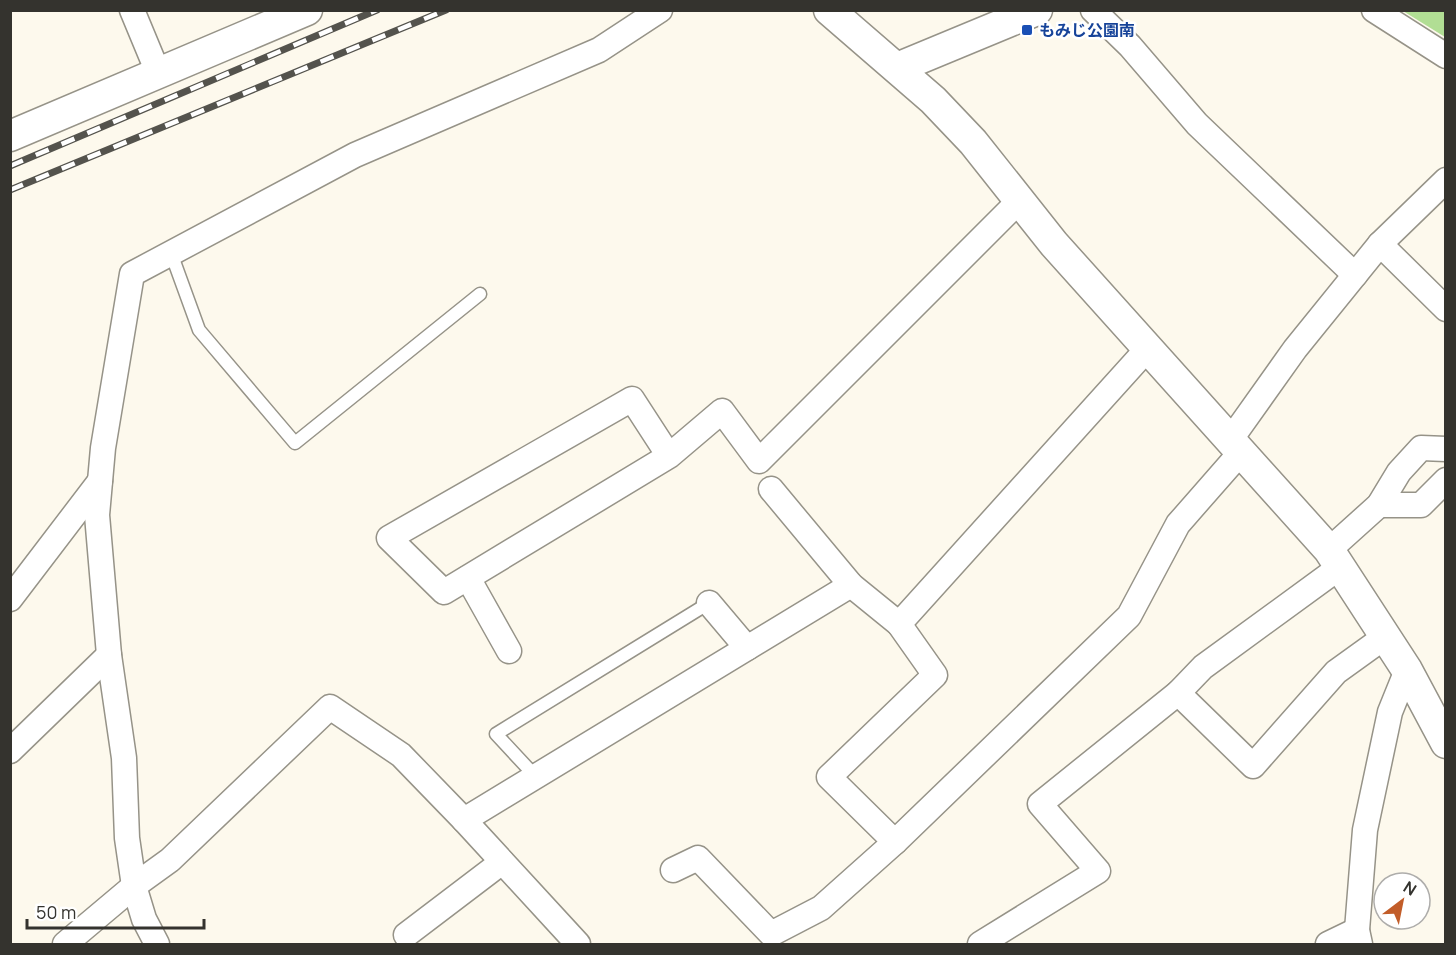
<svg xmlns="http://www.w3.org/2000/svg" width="1456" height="955" viewBox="0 0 1456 955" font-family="Manrope,'Noto Sans JP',sans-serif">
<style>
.green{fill:#b1de94}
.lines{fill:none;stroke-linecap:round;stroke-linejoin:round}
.service-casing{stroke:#969388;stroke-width:15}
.minor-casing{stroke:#969388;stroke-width:27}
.tertiary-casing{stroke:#969388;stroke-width:33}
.service{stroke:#fff;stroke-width:12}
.minor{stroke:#fff;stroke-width:24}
.tertiary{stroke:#fff;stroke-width:30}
.rail-casing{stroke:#54534d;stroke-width:7}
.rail{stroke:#fff;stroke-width:4.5;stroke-dasharray:14;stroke-linecap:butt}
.transit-dot{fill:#1a4fb4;stroke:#fff;stroke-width:2}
.labels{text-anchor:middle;stroke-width:5;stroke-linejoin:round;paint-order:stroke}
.transit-label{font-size:16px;font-weight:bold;fill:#164399;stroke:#fff;text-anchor:start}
</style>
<rect width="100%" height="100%" fill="#fdf9ed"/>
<path class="green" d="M1403,11H1445V37Z"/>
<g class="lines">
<g class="service-casing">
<g id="service">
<path d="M171,253L199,330L295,443L480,294"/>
<path d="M536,777L496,734L709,603"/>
</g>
</g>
<g class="minor-casing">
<g id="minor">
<path d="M132,10L159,75"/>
<path d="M1093,10L1130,46L1197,124L1355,275"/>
<path d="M1374,10L1446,56"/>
<path d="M1380,244L1446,309"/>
<path d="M1231,439L1295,349L1380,244L1446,180"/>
<path d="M669,456L632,399L389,538L444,592L669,456L722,411L759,461L1020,200"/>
<path d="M771,489L851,585L899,624"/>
<path d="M1379,505H1421L1446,480"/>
<path d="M1329,550L1379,505L1399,472L1421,448L1446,449"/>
<path d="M468,578L509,651"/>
<path d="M10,599L100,481"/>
<path d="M709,603L747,648"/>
<path d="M1178,693L1253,766L1336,672L1386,636"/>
<path d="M10,751L109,655"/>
<path d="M464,820L851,585"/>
<path d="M895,842L829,777L935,675L899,624L1149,347"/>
<path d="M673,870L698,858L771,934L821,908L895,842L1129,616L1178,524L1242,451"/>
<path d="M406,935L502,862"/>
<path d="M65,944L134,886L170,860L330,707L401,755L464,820L578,944"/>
<path d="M157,944L144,919L134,886L127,838L124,758L109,655L97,515L103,448L132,274L355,155L599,50L660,10"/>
<path d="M980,944L1098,871L1040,804L1178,693L1203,667L1340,567"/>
<path d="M1328,944L1357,930"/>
<path d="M1360,944L1357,930L1365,830L1390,712L1407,670"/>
</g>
</g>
<g class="tertiary-casing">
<g id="tertiary">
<path d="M829,10L933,100L973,142L1054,244L1329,550L1407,670L1446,743"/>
<path d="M897,68L1037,10"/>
<path d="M10,136L307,10"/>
</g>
</g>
<use href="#service" class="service"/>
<use href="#minor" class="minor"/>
<use href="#tertiary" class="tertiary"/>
<g class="rail-casing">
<g id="rail">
<path d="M10,166L377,10"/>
<path d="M10,190L446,10"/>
</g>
</g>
<use href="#rail" class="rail"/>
</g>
<rect class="transit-dot" x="1021" y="24" width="12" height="12" rx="3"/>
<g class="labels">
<g class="transit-label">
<text x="1039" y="36">もみじ公園南</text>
</g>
</g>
<rect width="1456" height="955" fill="none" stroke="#34332e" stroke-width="24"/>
<g transform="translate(1402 901) rotate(32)"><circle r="28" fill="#ffffff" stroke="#aeadab" stroke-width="1.5"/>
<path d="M0-4.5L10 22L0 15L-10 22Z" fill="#c25d29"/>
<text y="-9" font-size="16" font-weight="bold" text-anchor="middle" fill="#34332e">N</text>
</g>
<path d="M27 919v9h177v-9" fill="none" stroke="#34332e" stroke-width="3"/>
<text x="36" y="919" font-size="18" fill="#34332e" stroke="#ffffff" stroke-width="4.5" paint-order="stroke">50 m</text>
</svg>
